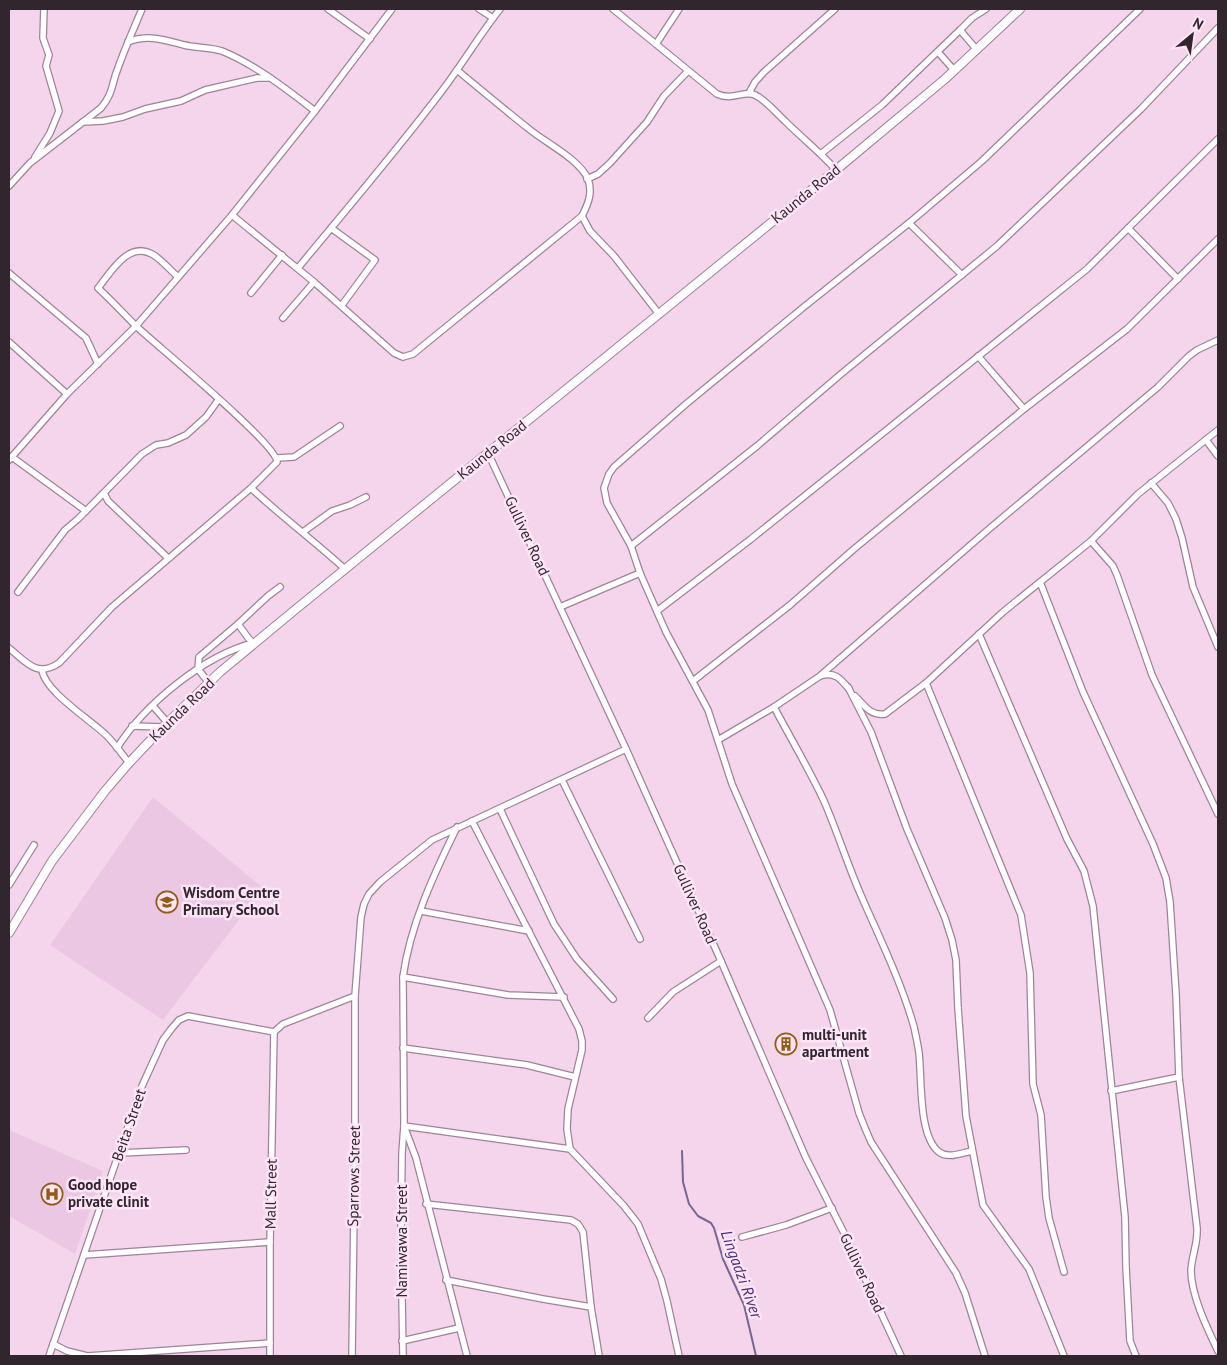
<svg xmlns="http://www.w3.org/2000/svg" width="1227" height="1365" viewBox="0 0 1227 1365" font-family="'PT Sans',sans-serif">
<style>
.built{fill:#ecc7e3}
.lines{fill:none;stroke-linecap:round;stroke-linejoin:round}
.stream{stroke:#766691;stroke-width:2}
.street-casing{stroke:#9f8398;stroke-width:8}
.secondary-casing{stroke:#9f8398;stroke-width:10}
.street{stroke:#fff;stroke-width:5.5}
.secondary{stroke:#fff;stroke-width:8}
.labels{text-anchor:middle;stroke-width:5;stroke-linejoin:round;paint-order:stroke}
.street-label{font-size:15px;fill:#31262e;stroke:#fde4f7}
.poi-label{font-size:15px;font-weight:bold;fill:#31262e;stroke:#fde4f7;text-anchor:start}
.water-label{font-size:16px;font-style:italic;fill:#482f75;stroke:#fde4f7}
</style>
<rect width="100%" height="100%" fill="#f4d5ec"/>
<g class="built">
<path d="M153,797L263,888L163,1020L50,945Z"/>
<path d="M9,1130L103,1171L75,1254L9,1216Z"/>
</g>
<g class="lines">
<path class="stream" d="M682,1151L683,1182L689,1204L698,1216L711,1223L714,1228L723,1259L744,1305L756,1356"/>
<g class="street-casing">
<g id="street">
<path d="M328,9L370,39"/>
<path d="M479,9L493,18"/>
<path d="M613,9L717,94C733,101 744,90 755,95C766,100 776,113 785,121C802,138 820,152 836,170"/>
<path d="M128,42C148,34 164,40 184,45C196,48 210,47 222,51C256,65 286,89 315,111"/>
<path d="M656,44L679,9"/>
<path d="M977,50L960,30L972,18L986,9"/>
<path d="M938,52L954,70"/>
<path d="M749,93L755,82L764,72L835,9"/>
<path d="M83,122L103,121L123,117L145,109L181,101L205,90L257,78H268"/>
<path d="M822,153L882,105L960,30"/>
<path d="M35,157L50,133L59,111L46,66L49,55L43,38L44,9"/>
<path d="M587,179L598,174L610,163L647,122L664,96L688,71"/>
<path d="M9,186L30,163L101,108C114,92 111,85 118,68C125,48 134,28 142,9"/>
<path d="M232,215L314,282L394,353L403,357L413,354L582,216C588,204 593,193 588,179C579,159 546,143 529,129C505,110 481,90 457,70"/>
<path d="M582,216L590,231L614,256L659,314"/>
<path d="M909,223L962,275"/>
<path d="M331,228L375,260L342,305"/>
<path d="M1128,228L1178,279"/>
<path d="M298,268C345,211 393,155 438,96C460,68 478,37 500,9"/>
<path d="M9,273L86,338L98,364"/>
<path d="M251,293L282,255"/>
<path d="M283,318L314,282"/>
<path d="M9,342L67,394"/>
<path d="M978,356L1024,409"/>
<path d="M1206,440L1218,456"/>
<path d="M488,453L626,749L721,961L806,1158L845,1235L901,1356"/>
<path d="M12,457L86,511"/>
<path d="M277,458L294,457L340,426"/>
<path d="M9,460L67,394L136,326L232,215L315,111L392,9"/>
<path d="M1151,483L1168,503L1176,519L1182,538L1193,587L1218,647"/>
<path d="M251,488C281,516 314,541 345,569"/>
<path d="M104,493L108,501L168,558"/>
<path d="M303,532L332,511L350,505L366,497"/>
<path d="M1091,541L1113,566L1117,575L1152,675L1218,814"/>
<path d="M631,546L757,446L841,374L997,246L1141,109L1218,28"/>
<path d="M1040,582L1083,692L1153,844L1166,878L1170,902L1176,994L1179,1077L1197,1228C1198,1243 1192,1255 1191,1270C1191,1295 1207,1328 1218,1351"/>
<path d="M18,592L65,530L78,519L142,454L156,445L168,443L186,435L206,417L219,399"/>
<path d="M560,607L640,573"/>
<path d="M657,611L751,539L1087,269L1218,139"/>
<path d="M238,624L249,639L254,643"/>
<path d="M979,634L1067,839L1084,871L1093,906L1125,1217L1126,1267L1130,1341L1136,1356"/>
<path d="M9,648C26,662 37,678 59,663L112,607L251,488L277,462C277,444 156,345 136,326C123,313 111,300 98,288C111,272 128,241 152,254C161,259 170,270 178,277"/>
<path d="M42,670C45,692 91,720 107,736C115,744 122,754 129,763"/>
<path d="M821,675L989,529L1158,387L1189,356L1197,350L1218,340"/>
<path d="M693,681L790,605L854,549L1024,409L1127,329L1218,239"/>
<path d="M209,683L198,669L199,657L238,624L268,596L280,587"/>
<path d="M926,683L1021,915L1030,973L1033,1084L1041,1115L1046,1197L1049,1218L1064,1272"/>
<path d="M848,687L871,732L907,829L945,918L952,940L956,960L958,1008L966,1116L983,1205L1029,1269L1064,1356"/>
<path d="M855,696C864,705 870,716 885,714L926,683L1003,612L1091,541L1138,494L1218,430"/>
<path d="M153,706L167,722"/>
<path d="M774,707C791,739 809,769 824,801C837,831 847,863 860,893C879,937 901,981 914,1027C916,1036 918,1045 919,1053C922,1078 918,1136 939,1152C948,1159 961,1153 972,1151"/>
<path d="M132,726L163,727"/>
<path d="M718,740L774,707L820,676C834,671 840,678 849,689"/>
<path d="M117,748C144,705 204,655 254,643"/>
<path d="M562,780L640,939"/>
<path d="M500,809L554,924L577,959L613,999"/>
<path d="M472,821L579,1029L582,1041V1050L568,1109L567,1129L570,1149L624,1206L638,1224L661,1279L667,1301L679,1356"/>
<path d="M457,827C434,874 410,925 403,977L404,1118V1126L416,1158L467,1356"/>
<path d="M9,885L34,845"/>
<path d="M421,911L529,931"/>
<path d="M403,977L508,995L564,997"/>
<path d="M648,1018L673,992L721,961"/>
<path d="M274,1032L283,1024L355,996"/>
<path d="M403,1048L527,1065L575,1077"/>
<path d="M1111,1091L1179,1077"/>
<path d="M120,1153L186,1150"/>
<path d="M426,1204L571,1220L578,1224L583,1232L591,1307L599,1356"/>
<path d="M742,1237L786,1225L832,1208"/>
<path d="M84,1255L270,1242"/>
<path d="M446,1280L543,1299L591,1307"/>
<path d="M402,1341L459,1328"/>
<path d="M53,1344L67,1351L87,1356"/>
<path d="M49,1356L142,1086L163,1040L172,1028L179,1020L188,1016L274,1032"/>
<path d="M88,1356L270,1343"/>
<path d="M270,1356V1242L274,1032"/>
<path d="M352,1356L355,1138V996L361,917L364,904L369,894L380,882L432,840L626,749"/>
<path d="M403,1356L401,1236L402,1153L404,1126L570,1149"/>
<path d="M985,1356L965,1293L956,1273L871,1142L865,1128L859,1113L830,1010L732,784L708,710L666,632L640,573L631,546L607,503L604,488L609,474L614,467L686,404L805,306L909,223L982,161L1140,9"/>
</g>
</g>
<g class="secondary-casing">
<path id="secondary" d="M9,933L52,861L105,791L129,763L163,727L220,672L296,609L836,170L945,79L1020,9"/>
</g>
<use href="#street" class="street"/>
<use href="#secondary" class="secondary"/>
</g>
<defs>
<g id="school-ring" transform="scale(1.125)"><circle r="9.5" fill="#fde4f7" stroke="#925c13" stroke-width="1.5"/><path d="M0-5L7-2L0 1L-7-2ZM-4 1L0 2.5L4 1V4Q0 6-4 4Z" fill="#925c13"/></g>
<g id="building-ring" transform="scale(1.125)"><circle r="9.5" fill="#fde4f7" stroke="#925c13" stroke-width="1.5"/><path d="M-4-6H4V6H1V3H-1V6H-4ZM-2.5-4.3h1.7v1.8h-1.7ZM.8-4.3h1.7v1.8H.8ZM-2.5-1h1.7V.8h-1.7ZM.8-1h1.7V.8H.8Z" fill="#925c13"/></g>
<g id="hospital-ring" transform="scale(1.125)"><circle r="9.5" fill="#fde4f7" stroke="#925c13" stroke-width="1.5"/><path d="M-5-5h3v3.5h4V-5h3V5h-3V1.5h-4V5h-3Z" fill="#925c13"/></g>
</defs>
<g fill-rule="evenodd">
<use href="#school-ring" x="167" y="902"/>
<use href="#building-ring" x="786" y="1044"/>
<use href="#hospital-ring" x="52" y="1194"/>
</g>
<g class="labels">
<g class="street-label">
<text transform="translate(806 194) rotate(-39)" y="5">Kaunda Road</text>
<text transform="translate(492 450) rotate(-39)" y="5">Kaunda Road</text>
<text transform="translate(527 536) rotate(65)" y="5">Gulliver Road</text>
<text transform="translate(182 710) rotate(-44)" y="5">Kaunda Road</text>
<text transform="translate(695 904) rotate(66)" y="5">Gulliver Road</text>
<text transform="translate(129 1125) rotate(-71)" y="5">Beita Street</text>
<text transform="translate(354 1176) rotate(-89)" y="5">Sparrows Street</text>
<text transform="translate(271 1194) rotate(-89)" y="5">Mall Street</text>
<text transform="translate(402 1241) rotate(-90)" y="5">Namiwawa Street</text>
<text transform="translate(862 1273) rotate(65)" y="5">Gulliver Road</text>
</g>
<g class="poi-label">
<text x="183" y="898">Wisdom Centre<tspan x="183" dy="17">Primary School</tspan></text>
<text x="802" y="1040">multi-unit<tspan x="802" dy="17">apartment</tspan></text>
<text x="68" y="1190">Good hope<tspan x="68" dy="17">private clinit</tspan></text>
</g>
<g class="water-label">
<text transform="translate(742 1274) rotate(70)" y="6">Lingadzi River</text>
</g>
</g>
<rect width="1227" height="1365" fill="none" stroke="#31262e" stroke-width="20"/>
<g transform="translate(1192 35) rotate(29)" stroke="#fde4f7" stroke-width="4" paint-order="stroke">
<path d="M0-4L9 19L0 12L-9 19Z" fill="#31262e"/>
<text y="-8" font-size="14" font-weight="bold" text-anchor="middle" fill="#31262e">N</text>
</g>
</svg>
